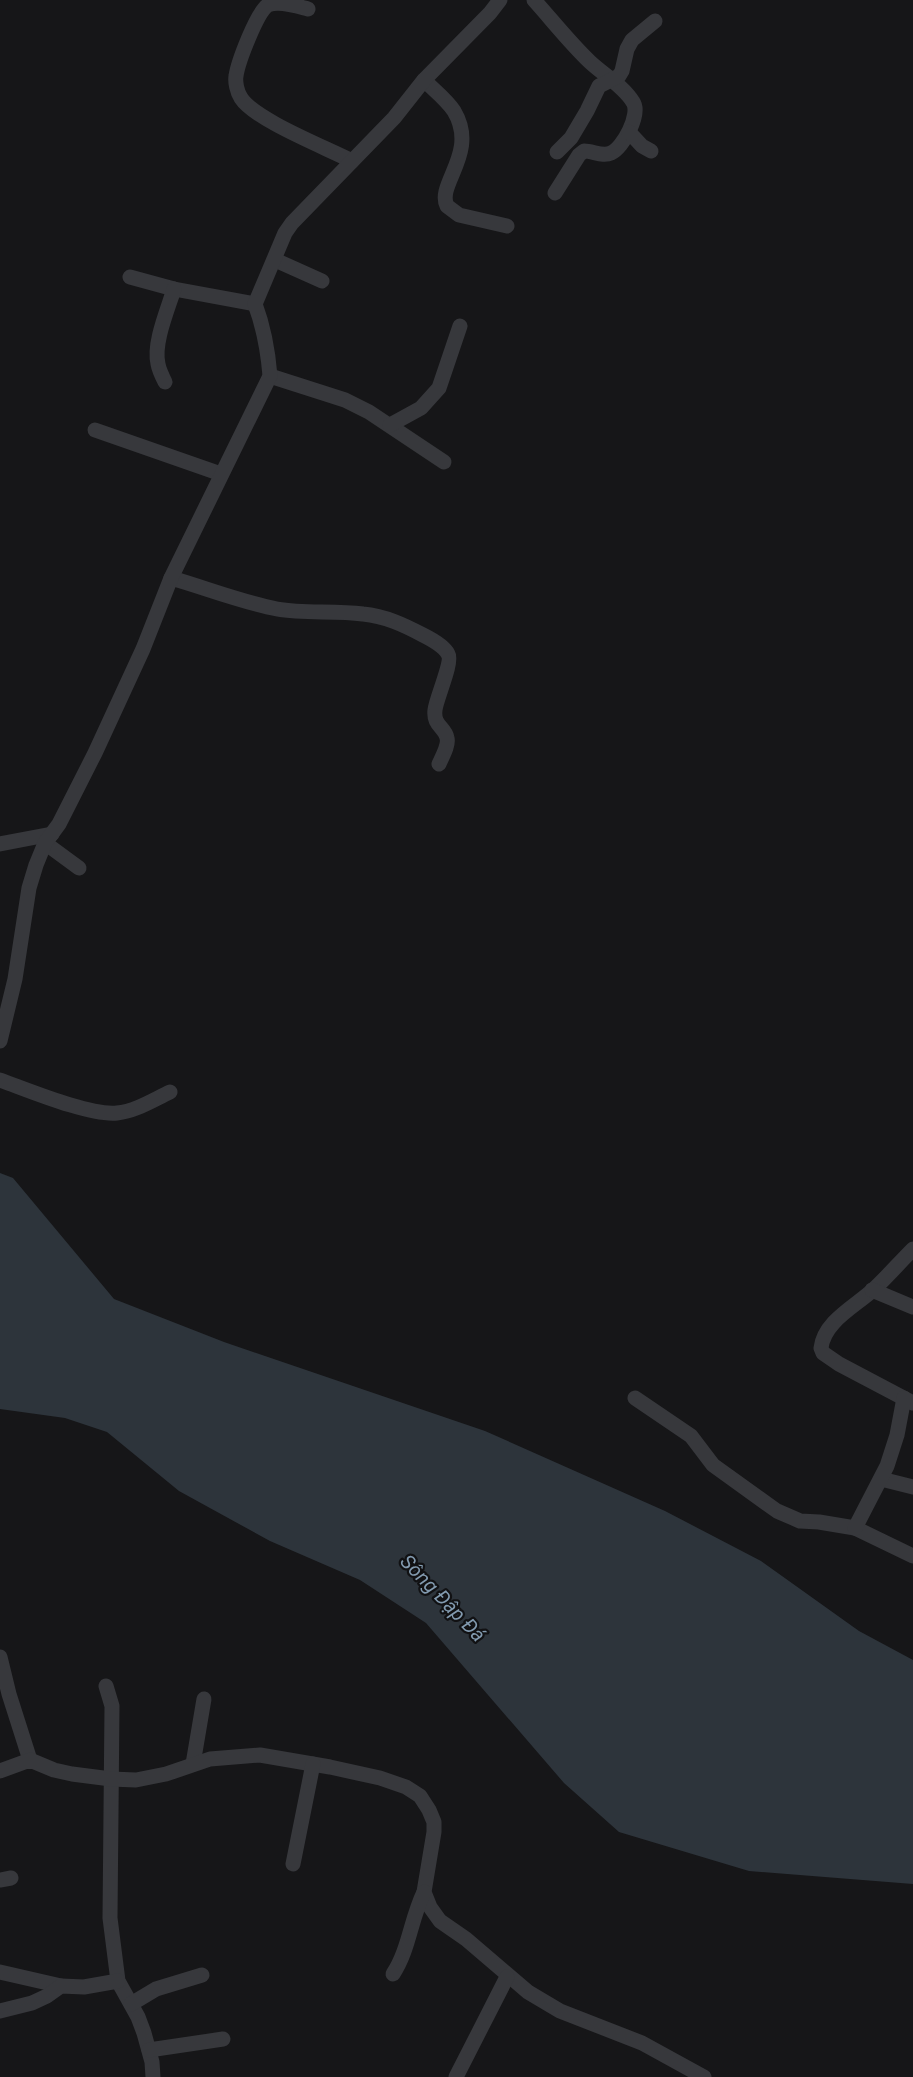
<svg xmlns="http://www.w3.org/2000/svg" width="913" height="2077" viewBox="0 0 913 2077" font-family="Roboto,sans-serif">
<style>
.water{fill:#2d343b}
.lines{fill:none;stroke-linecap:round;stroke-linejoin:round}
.street{stroke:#37383c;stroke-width:15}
.labels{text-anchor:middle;stroke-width:4.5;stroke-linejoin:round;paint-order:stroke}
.water-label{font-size:20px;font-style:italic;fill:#829aaf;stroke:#111113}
</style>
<rect width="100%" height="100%" fill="#161618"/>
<path class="water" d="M0,1173L13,1178L114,1299L224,1342L485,1431L665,1511L761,1561L859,1631L913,1660V1884L749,1871L619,1832L564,1783L426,1623L360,1580L270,1541L179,1491L107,1432L65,1418L0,1409Z"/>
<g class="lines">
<g class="street">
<path d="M534,0C552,20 570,43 590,62C604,75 623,86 633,102C641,114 623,148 611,153C603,157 593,151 584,151L579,155L555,193"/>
<path d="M308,9C297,6 279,0 268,5C257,12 238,62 236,76C235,82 237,92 241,98C255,120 327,148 352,161"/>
<path d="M424,80C434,90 447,100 454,111C479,153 436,184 447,206L459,215L507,226"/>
<path d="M629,132L642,146L651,151"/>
<path d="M557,152L571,138L587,111L599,86L619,76L622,71L627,49L632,40L655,21"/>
<path d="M275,260L322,281"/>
<path d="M130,277L174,289L255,304"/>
<path d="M270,376L345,400L369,412L444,462"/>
<path d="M165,382C162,376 159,370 158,364C153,343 168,309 174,289"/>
<path d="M390,425L421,408L439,388L460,326"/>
<path d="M95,430L221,474"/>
<path d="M171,578C206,588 241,602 277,609C305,614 334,610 363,614C385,616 404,625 423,635C431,639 444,646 448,654C453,662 436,699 435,710C433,726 445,727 447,738C449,745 442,757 439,764"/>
<path d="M45,843L79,868"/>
<path d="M0,844L52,834"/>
<path d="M0,1041L15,979L29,888L36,865L45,843L59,824L95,753L143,649L171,578L270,376C268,351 264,328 255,304L285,233L292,223L394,118L424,80L490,13L500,0"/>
<path d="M0,1080C28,1090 90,1116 117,1113C136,1111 153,1100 170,1092"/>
<path d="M913,1249C900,1262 887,1277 874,1289C856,1306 824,1321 821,1348L823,1353L839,1364L913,1403"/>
<path d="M872,1290L913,1307"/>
<path d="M635,1398L691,1436L713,1465L777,1511L800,1521L819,1522L855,1528L913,1556"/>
<path d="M881,1479L913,1487"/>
<path d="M855,1528L887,1466L897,1435L904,1398"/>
<path d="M0,1657L9,1694L30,1760"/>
<path d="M106,1686L112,1706L110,1918L118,1981L138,2017L144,2033L152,2062L153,2077"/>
<path d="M193,1764L204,1699"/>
<path d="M0,1771L30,1760L54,1770L72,1774L111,1779L136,1780L166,1774L210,1759L260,1755L330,1767L380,1778L406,1787L420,1796L429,1810L434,1822V1832L424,1892L430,1907L440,1921L466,1939L528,1992L560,2011L642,2043L704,2077"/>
<path d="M293,1864L313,1764"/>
<path d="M0,1880L11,1878"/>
<path d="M0,1972L61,1986"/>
<path d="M393,1974C409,1950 411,1918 424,1892"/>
<path d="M131,2004L156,1989L202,1975"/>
<path d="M0,2011L32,2003L47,1996L61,1986L84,1987L118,1981"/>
<path d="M149,2050L223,2039"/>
<path d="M456,2077L507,1977"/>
</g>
</g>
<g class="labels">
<g class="water-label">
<text transform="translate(443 1598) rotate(46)" y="7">Sông Đập Đá</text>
</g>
</g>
</svg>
